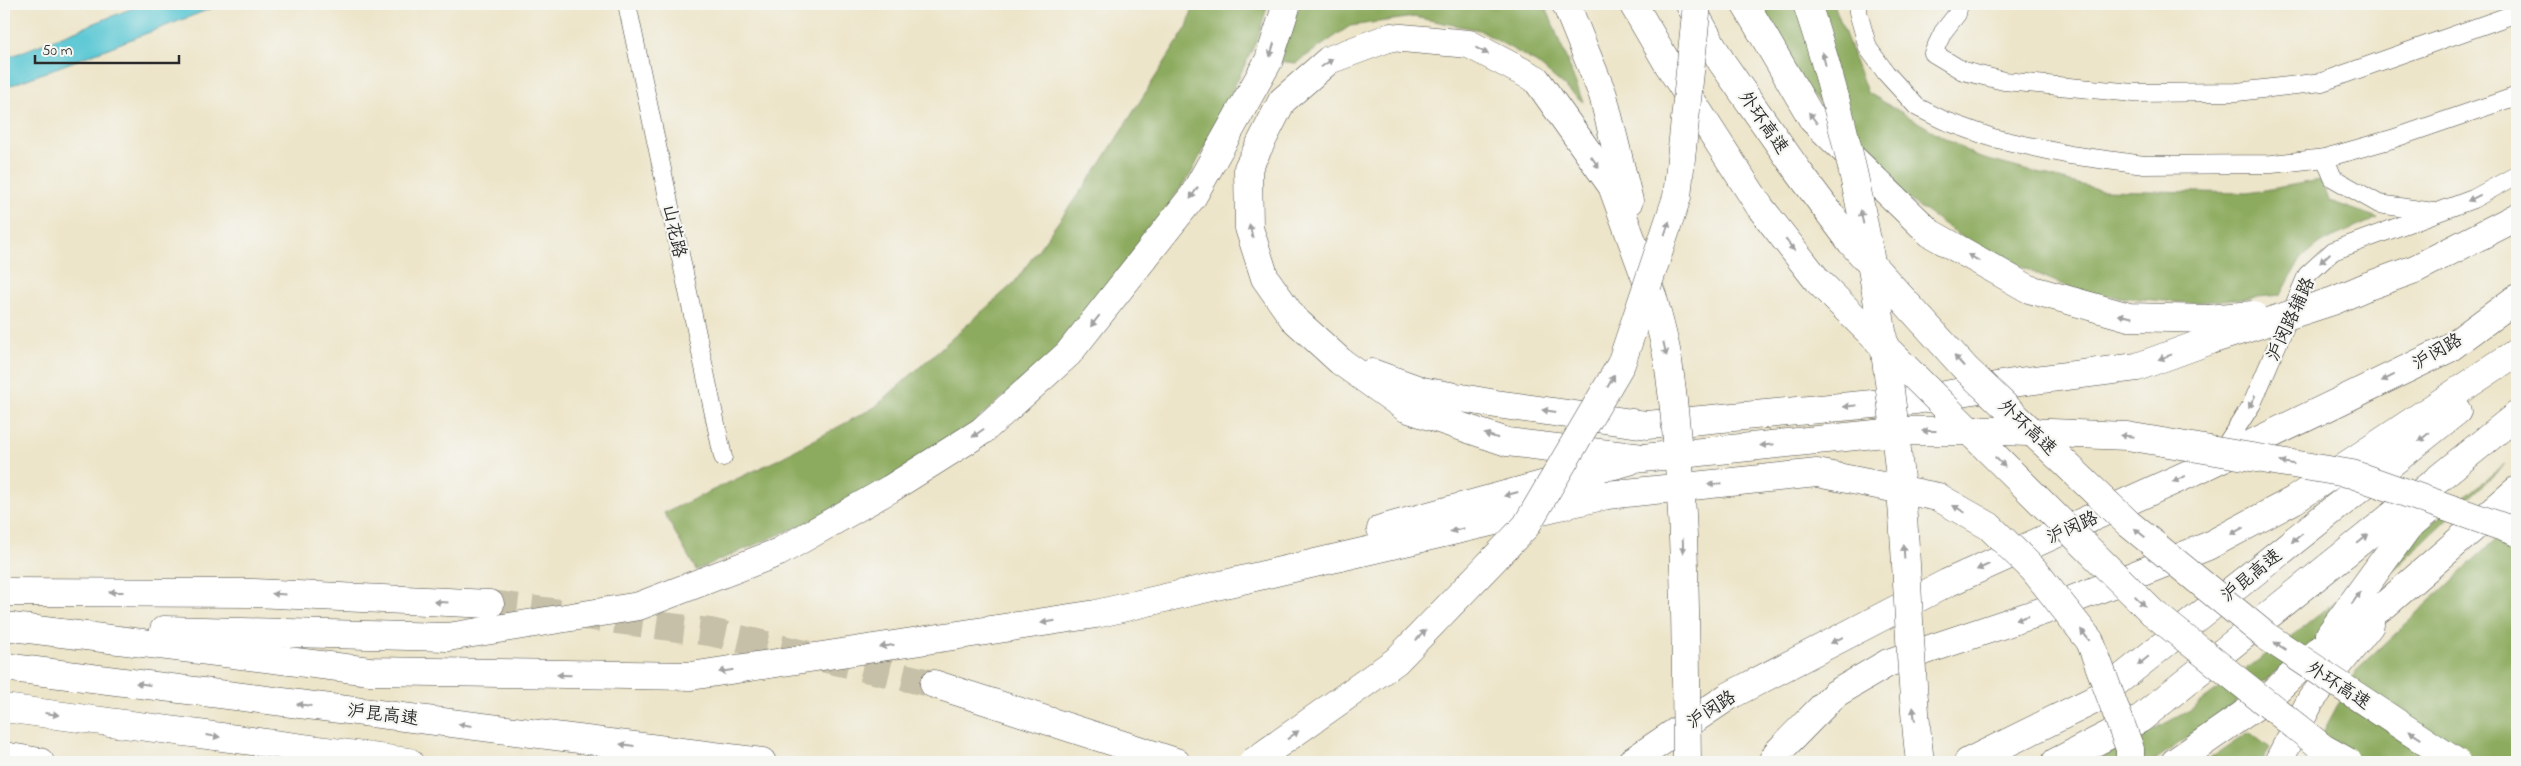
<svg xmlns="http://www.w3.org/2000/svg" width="2521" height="766" viewBox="0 0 2521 766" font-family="'Indie Flower','LXGW WenKai TC',sans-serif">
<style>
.forest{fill:#8dab5e;stroke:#5c6b44}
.water{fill:#5cc8d4;stroke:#447a80}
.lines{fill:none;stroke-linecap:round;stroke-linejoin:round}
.highway-tunnel{stroke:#c6c0a9;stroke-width:28;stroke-dasharray:28 14;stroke-linecap:butt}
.street-casing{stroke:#484743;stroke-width:19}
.highway-casing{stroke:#484743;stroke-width:29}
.street{stroke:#fff;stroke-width:18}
.highway{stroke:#fff;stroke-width:28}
.highway-bridge-casing{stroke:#484743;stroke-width:29;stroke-linecap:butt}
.highway-bridge{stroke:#fff;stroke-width:28}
.oneway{fill:#a0a0a0}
.labels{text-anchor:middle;stroke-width:4.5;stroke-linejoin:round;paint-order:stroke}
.street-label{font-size:18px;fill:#2b2b2b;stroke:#f6f6f2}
</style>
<rect width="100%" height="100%" fill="#f6f6f2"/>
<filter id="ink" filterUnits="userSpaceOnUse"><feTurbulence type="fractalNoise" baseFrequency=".02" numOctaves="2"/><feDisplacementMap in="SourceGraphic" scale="10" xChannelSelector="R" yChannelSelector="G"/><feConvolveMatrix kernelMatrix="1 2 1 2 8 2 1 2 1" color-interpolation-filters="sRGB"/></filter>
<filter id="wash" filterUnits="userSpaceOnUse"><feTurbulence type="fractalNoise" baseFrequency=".0096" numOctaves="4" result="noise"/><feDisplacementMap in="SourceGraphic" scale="20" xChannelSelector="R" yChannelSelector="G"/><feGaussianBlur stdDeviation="1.12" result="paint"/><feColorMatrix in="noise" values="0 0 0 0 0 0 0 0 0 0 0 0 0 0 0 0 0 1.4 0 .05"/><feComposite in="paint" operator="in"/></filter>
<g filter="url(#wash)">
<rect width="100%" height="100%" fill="#ede5c9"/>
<g class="forest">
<path d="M1194,4H1268L1257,40L1192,172L1124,269L1049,357L949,444L837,510L696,570L664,513L777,460L875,407L1014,283L1101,163L1187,27Z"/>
<path d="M1298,4H1545L1583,102L1537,63L1479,30L1414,17L1350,26L1296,63L1278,61Z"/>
<path d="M1756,4H1834L1867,92L1977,157L2101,190L2248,193L2320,180L2330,201L2378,218L2326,240L2301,258L2281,295L2188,303L2084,294L1976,247L1901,194L1801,82Z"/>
<path d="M2505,464L2334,626L2223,713L2152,762H2093L2190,710L2305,626Z"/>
<path d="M2517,519V762H2307L2356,671Z"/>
<path d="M2249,732L2270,748L2261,762H2205Z"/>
</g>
<path class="water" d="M143,4H223L4,88V59Z"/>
</g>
<g filter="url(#ink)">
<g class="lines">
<path class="highway-tunnel" d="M490,604L710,632L934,684"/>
<g class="street-casing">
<g id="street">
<path d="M627,4L723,457"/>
<path d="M1858,4V12L1868,48L1886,73L1917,107L1943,120L1993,138L2070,155L2144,165L2272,164L2325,158L2392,139L2517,96"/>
<path d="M1959,4L1957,14L1943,32L1933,53L1963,71L2004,81L2134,93L2237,92L2322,82L2517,13"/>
<path d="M2325,158L2333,178L2379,204L2433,212"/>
<path d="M2216,460L2252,404L2307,275L2333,251L2473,199L2517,175"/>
</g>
</g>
<g class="highway-casing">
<g id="highway">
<path d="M1566,4L1603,95L1629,201"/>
<path d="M1633,4L1668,64L1760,207"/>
<path d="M1745,4L1813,120L1930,233L2029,289L2129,317L2208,319"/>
<path d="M1690,5L1721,61L1798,171"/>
<path d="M2368,286L2415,269L2517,217"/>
<path d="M1372,373L1422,391L1496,404L1647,425L1916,400L2019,382L2137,367L2211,340"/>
<path d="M1643,458L1507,442L1406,408L1340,361L1293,318L1265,278L1249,228L1248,168L1282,101L1329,60L1391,37L1469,44L1536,79L1612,186L1653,298"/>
<path d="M1381,529L1629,461"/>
<path d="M4,592L254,593L490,604"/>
<path d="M4,626L370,671L691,676L1096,614L1607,495"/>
<path d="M164,630L448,637L639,606L779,552L890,489L982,431L1068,354L1193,196L1269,60L1287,4"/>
<path d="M2330,634L2408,527L2436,503"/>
<path d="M4,667L762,762"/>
<path d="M934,684L1176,762"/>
<path d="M4,708L409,762"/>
<path d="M4,756L40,762"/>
<path d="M1631,762L1729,696L1947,583L2193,472L2448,349L2517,298"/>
<path d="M1772,762L1777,753L1835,694L1888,663L2049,609L2208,546L2294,500L2517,352"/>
<path d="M1968,762L2094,700L2457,411"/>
<path d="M2056,762L2140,719L2517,415"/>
<path d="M2175,762L2270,696L2317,652L2386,604L2517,490"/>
<path d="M2278,762L2311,700L2370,625"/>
</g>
</g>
<use href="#street" class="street"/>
<use href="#highway" class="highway"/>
<g class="highway-bridge-casing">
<g id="highway-bridge">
<path d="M1807,4C1857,154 1883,312 1899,469C1909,567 1908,665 1920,762"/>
<path d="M1798,171L1851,242L1966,369L2129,524L2266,636L2456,762"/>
<path d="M1760,207L1817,280L2152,612L2323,748L2348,762"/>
<path d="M1654,302C1659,321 1665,341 1668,361C1687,494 1685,628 1687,762"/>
<path d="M2208,319L2253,315"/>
<path d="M2211,340L2333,301L2368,286"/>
<path d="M1643,458L1904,431H2001L2127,436L2352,474L2517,532"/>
<path d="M1607,495L1817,473L1938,497L1989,526L2034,570L2090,641L2130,749V762"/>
<path d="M1253,762L1396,661L1526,526L1621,364L1677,197L1697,4"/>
</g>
</g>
<use href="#highway-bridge" class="highway-bridge"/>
</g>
<defs><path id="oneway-solid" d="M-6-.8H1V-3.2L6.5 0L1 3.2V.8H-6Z" transform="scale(1.25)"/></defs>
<g class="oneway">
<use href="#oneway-solid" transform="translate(1272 50) rotate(107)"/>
<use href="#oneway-solid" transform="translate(1482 51) rotate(28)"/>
<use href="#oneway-solid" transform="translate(1824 59) rotate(-104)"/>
<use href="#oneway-solid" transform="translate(1327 63) rotate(-35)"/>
<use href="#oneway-solid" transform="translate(1813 118) rotate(-127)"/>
<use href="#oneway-solid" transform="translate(1595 162) rotate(55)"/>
<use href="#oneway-solid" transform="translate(1194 193) rotate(122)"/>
<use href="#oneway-solid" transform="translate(2474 198) rotate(154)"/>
<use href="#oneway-solid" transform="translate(1862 217) rotate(-101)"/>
<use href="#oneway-solid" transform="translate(1667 228) rotate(-71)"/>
<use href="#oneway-solid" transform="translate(1251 231) rotate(-103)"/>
<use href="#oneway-solid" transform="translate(1790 245) rotate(52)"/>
<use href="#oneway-solid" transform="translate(1974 258) rotate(-151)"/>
<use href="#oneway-solid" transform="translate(2325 258) rotate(136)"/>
<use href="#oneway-solid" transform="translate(2125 316) rotate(-168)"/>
<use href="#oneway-solid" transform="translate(1095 321) rotate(128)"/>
<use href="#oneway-solid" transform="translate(1665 349) rotate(77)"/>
<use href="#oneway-solid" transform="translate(2165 357) rotate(160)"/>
<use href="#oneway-solid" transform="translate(1959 361) rotate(-133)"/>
<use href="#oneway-solid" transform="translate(2388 378) rotate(154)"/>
<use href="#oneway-solid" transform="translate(1611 381) rotate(-60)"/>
<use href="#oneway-solid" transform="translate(2252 402) rotate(117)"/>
<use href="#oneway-solid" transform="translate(1850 406) rotate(174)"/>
<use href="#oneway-solid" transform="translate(1549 411) rotate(-172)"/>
<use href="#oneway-solid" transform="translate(1929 431) rotate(180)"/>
<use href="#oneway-solid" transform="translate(978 433) rotate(145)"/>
<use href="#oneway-solid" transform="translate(1491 436) rotate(-162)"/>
<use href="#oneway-solid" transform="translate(2127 436) rotate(-174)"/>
<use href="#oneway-solid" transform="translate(2424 437) rotate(141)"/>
<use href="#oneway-solid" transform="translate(1767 445) rotate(174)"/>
<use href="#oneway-solid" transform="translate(2000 462) rotate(45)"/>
<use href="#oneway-solid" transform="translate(2287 463) rotate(-170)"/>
<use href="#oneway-solid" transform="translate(2179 479) rotate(156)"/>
<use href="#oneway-solid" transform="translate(1715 484) rotate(174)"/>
<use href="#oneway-solid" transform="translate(1511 494) rotate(165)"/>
<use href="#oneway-solid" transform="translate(1959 509) rotate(-150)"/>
<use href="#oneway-solid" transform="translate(1457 530) rotate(167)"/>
<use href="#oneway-solid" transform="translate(2237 531) rotate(152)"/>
<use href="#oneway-solid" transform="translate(2140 533) rotate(-140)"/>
<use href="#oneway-solid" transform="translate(2297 538) rotate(141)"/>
<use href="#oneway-solid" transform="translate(2363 539) rotate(-39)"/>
<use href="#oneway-solid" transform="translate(1683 546) rotate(88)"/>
<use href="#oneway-solid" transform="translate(1904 552) rotate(-93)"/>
<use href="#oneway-solid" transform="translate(1983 567) rotate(156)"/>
<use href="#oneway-solid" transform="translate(116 592) rotate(-180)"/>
<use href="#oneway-solid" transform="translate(279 594) rotate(-177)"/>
<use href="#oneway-solid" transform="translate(2356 598) rotate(-54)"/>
<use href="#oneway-solid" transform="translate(2140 601) rotate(45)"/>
<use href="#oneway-solid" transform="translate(441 602) rotate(-177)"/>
<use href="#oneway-solid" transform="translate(2022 618) rotate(162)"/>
<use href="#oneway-solid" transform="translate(1048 622) rotate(171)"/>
<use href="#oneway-solid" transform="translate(1421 635) rotate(-46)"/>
<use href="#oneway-solid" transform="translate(2085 635) rotate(-128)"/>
<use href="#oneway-solid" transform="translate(1837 640) rotate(153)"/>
<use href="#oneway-solid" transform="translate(887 646) rotate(171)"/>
<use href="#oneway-solid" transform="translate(2280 646) rotate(-147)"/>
<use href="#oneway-solid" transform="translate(2143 661) rotate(141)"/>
<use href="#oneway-solid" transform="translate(726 671) rotate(171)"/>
<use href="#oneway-solid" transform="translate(564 675) rotate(-179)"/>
<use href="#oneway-solid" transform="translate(143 684) rotate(-173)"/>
<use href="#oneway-solid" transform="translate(304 705) rotate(-173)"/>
<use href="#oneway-solid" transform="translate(52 714) rotate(8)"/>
<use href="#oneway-solid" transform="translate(1914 714) rotate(-97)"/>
<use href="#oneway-solid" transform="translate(465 725) rotate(-173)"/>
<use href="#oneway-solid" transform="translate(1293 735) rotate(-36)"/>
<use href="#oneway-solid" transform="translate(2415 735) rotate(-147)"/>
<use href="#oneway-solid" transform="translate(213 736) rotate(8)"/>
<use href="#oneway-solid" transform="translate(627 745) rotate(-173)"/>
</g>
</g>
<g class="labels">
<g class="street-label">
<text transform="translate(1764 122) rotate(55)" y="6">外环高速</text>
<text transform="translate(675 231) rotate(78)" y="6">山花路</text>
<text transform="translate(2290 319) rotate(-65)" y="6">沪闵路辅路</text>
<text transform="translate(2437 351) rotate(-30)" y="6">沪闵路</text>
<text transform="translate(2028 427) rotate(43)" y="6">外环高速</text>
<text transform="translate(2072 527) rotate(-24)" y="6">沪闵路</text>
<text transform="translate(2251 575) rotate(-39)" y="6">沪昆高速</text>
<text transform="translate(2339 685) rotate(33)" y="6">外环高速</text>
<text transform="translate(1711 709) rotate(-33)" y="6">沪闵路</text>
<text transform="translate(383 714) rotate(7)" y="6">沪昆高速</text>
</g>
</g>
<rect width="2521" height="766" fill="none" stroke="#f6f6f2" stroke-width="20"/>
<path d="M35 55v8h144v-8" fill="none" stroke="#2b2b2b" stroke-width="2.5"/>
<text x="42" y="55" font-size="15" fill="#2b2b2b" stroke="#f6f6f2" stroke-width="4" paint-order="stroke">50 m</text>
</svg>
